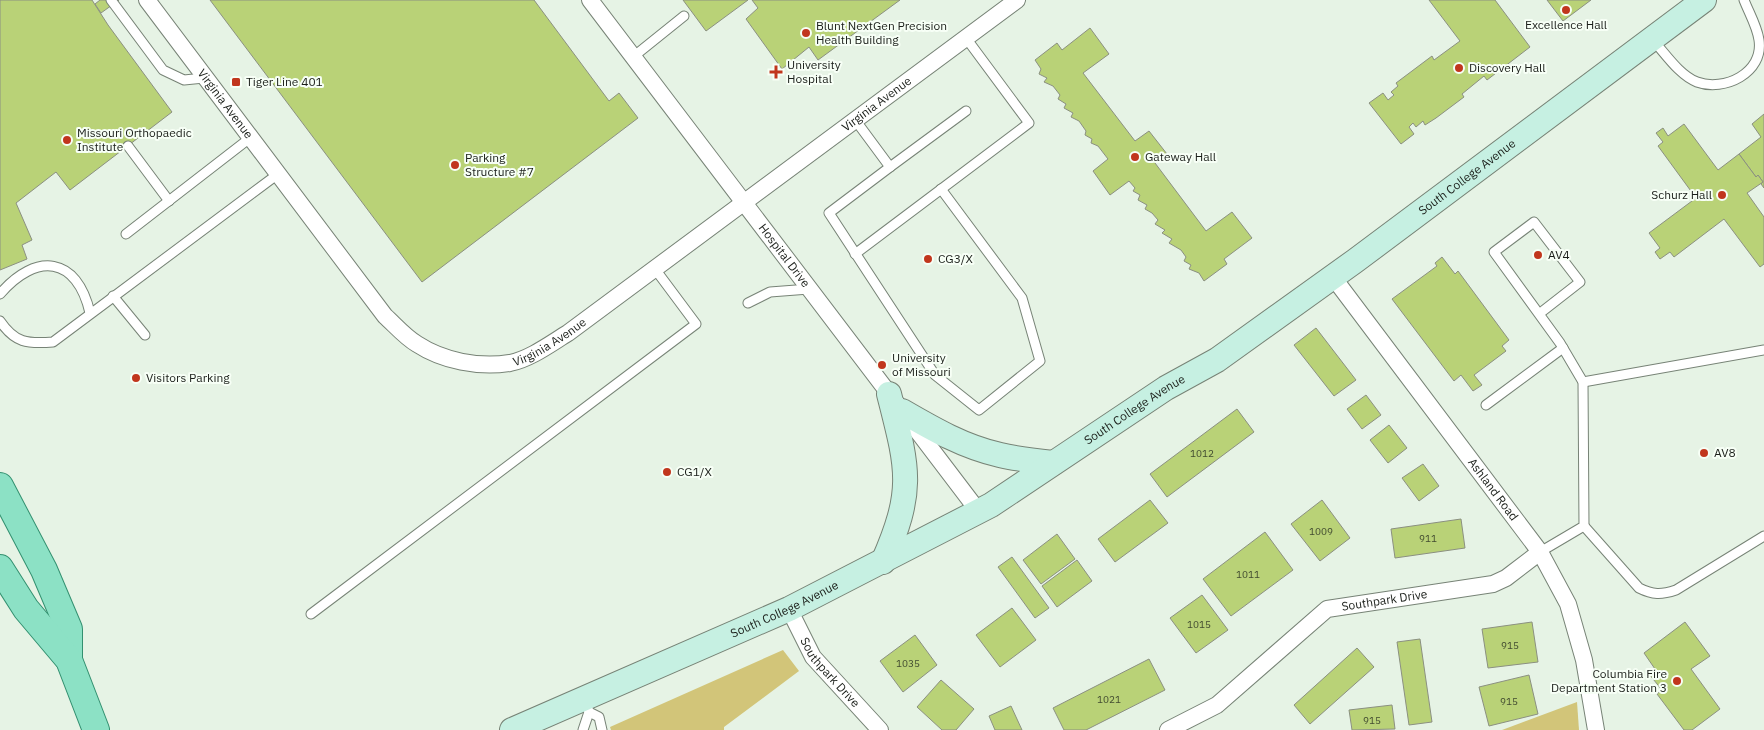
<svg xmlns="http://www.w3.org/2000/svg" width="1764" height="730" viewBox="0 0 1764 730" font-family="'IBM Plex Sans',sans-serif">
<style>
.green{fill:#d2c579}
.building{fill:#b9d277;stroke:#8b9081}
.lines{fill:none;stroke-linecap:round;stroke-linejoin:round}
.lane-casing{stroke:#778376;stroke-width:11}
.street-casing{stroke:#778376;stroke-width:18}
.secondary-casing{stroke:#778376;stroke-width:26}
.primary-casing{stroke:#339070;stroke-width:28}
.lane{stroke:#fff;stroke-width:9}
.street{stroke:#fff;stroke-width:16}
.secondary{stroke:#c6f0e2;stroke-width:24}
.primary{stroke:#8ce1c5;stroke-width:26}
.poi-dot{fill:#c1361d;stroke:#f7fff6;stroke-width:2}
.labels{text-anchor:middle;stroke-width:4;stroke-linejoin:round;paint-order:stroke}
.number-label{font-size:10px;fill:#424c31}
.poi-label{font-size:12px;fill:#1b1f1a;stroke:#f7fff6;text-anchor:start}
.street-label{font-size:12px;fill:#1b1f1a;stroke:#f7fff6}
</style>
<rect width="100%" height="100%" fill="#e6f3e5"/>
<g class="green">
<path d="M783,650L799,671L724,727V730H611L610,727Z"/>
<path d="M1577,702L1579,730H1502Z"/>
</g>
<g class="building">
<path d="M0,0H92L108,25L172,112L70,190L56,172L16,203L32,240L22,245L27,259L0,270Z"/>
<path d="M100,0H119L101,13L95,4Z"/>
<path d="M210,0H534L609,101L619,93L638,118L422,282Z"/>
<path d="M683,0H748L706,31Z"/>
<path d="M752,0H900L818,60L809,47L782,69L746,19L758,8Z"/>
<path d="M1429,0H1495L1530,47L1487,80L1484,76L1462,94L1464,97L1436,118L1425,125L1423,121L1416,127L1413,123L1409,127L1414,134L1401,144L1369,103L1383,93L1388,100L1394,95L1391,92L1398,86L1396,83L1432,56L1434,60L1460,41Z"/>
<path d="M1547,0H1591L1563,21Z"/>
<path d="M1090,28L1109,54L1083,73L1135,141L1149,131L1167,154L1155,163L1206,231L1232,212L1252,238L1224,259L1227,264L1204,281L1199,273L1189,269L1191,265L1184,261L1186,257L1181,250L1169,243L1172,239L1162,233L1165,230L1155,224L1158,220L1152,213L1145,209L1147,205L1138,200L1140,195L1133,191L1135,188L1129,181L1110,195L1093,171L1108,159L1098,146L1091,143L1092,139L1085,135L1086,131L1079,121L1071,117L1073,113L1064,108L1066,104L1058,99L1060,95L1053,86L1044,82L1047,78L1039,74L1041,69L1035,60L1057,43L1062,50Z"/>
<path d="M1764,114V188L1761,184L1763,182L1758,175L1756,177L1739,154L1761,137L1752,124Z"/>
<path d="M1684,124L1718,170L1739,154L1756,177L1758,175L1763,182L1747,193L1764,217V264L1760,267L1724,219L1674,257L1670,252L1660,259L1655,252L1660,248L1649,233L1696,198L1658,146L1663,142L1656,133L1663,128L1668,136Z"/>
<path d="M1442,257L1455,274L1458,271L1509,340L1502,346L1506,351L1474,375L1482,385L1473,391L1461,375L1454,381L1392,299L1437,266L1435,263Z"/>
<path d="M1316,328L1356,380L1334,396L1294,345Z"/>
<path d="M1366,395L1381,415L1362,429L1347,409Z"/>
<path d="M1237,409L1254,432L1167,497L1150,474Z"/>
<path d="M1389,425L1407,448L1388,463L1370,440Z"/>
<path d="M1423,464L1439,486L1419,501L1402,478Z"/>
<path d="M1150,500L1168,523L1115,562L1098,539Z"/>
<path d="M1322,500L1350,538L1320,561L1291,524Z"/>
<path d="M1461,519L1465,548L1395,558L1391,529Z"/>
<path d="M1265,532L1293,570L1231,616L1203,579Z"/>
<path d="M1057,534L1075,559L1041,584L1023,560Z"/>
<path d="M1012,557L1049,608L1035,618L998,567Z"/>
<path d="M1077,560L1092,581L1057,607L1042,586Z"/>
<path d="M1202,595L1228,630L1196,653L1170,618Z"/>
<path d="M1012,608L1036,640L1000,667L976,635Z"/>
<path d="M1532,622L1538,662L1488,668L1482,629Z"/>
<path d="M1685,622L1710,656L1691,669L1720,709L1692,730H1684L1657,694L1662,690L1649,674L1655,669L1644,653Z"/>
<path d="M915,635L937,665L903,692L880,661Z"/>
<path d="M1420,639L1432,722L1409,725L1397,642Z"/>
<path d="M1357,648L1374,667L1310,724L1294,705Z"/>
<path d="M1149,659L1165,690L1086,730H1064L1053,708Z"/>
<path d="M1529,675L1538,714L1489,726L1479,687Z"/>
<path d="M941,680L974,709L956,730H942L917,707Z"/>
<path d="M1392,705L1395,729L1352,730L1349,710Z"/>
<path d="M1011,706L1022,730H995L989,716Z"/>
</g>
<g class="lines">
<g class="lane-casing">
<g id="lane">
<path d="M111,0L163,70L184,80L204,78"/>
<path d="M1652,39C1665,53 1679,75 1697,82C1724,92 1764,73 1759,40C1757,26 1749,13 1744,0"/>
<path d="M633,57L684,16"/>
<path d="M856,121L890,167L829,213L935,375L979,410L1040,361L1022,298L941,189"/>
<path d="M128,146L169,201"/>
<path d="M890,167L966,111"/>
<path d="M126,234L250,138"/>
<path d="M855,254L1029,123L966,38"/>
<path d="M0,294C36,252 77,256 90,313"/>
<path d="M113,296L145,335"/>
<path d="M748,303L770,292L809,289"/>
<path d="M1539,314L1580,282L1534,222L1494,252L1560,343L1583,382L1584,526L1540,552"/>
<path d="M0,321C15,343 27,344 53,342L278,174"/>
<path d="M1583,382L1764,350"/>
<path d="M1486,405L1563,348"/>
<path d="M1584,526L1639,588C1653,595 1661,595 1676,590L1764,536"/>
<path d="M311,614L696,324L655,269"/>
<path d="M589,712L599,717L602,730"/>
<path d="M583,730L589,712L585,700"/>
</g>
</g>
<g class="street-casing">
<g id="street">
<path id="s1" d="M147,0L385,316C395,325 405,337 417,344C443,361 479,368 510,363C530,359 550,344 568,333L1017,0"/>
<path id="s2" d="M590,0L979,512"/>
<path id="s3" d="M1333,277L1540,552L1568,604L1584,660L1596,730"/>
<path id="s4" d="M789,609L813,657L880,730"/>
<path id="s5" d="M1168,730L1217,705L1327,609L1493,584L1506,578L1540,552"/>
</g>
</g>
<g class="secondary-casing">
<g id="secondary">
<path d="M902,411C933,429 964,447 1000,455C1017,459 1035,461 1053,463"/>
<path d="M883,562C915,489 908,469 889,394"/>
<path id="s6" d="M512,730L789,609L991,505L1166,388L1217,360L1355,261L1704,0"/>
</g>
</g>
<g class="primary-casing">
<g id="primary">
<path d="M0,486L44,570L69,629V660"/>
<path d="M0,568L26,609L69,660L96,730"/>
</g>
</g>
<use href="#lane" class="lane"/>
<use href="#street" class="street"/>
<use href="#secondary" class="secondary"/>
<use href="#primary" class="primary"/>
</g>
<g class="poi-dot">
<circle cx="1566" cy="10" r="5"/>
<circle cx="806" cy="33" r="5"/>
<circle cx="1459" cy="68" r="5"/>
<path d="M773.5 64.5h5v5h5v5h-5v5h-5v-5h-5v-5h5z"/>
<rect x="231" y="77" width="10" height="10" rx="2.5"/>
<circle cx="67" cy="140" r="5"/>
<circle cx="1135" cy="157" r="5"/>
<circle cx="455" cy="165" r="5"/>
<circle cx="1722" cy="195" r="5"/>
<circle cx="1538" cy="255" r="5"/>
<circle cx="928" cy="259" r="5"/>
<circle cx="882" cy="365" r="5"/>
<circle cx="136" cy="378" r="5"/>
<circle cx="1704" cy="453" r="5"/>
<circle cx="667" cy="472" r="5"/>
<circle cx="1677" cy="681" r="5"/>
</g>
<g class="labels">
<g class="number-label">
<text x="1202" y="457">1012</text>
<text x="1321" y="535">1009</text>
<text x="1428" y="542">911</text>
<text x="1248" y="578">1011</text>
<text x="1199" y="628">1015</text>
<text x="1510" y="649">915</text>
<text x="908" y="667">1035</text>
<text x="1109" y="703">1021</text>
<text x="1509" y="705">915</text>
<text x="1372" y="724">915</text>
</g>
<g class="poi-label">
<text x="1566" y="29" text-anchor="middle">Excellence Hall</text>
<text x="816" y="30">Blunt NextGen Precision<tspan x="816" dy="14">Health Building</tspan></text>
<text x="787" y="69">University<tspan x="787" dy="14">Hospital</tspan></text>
<text x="1469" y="72">Discovery Hall</text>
<text x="246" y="86">Tiger Line 401</text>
<text x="77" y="137">Missouri Orthopaedic<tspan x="77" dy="14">Institute</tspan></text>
<text x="1145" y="161">Gateway Hall</text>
<text x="465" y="162">Parking<tspan x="465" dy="14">Structure #7</tspan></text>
<text x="1712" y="199" text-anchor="end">Schurz Hall</text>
<text x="1548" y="259">AV4</text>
<text x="938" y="263">CG3/X</text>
<text x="892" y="362">University<tspan x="892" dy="14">of Missouri</tspan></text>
<text x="146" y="382">Visitors Parking</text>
<text x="1714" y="457">AV8</text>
<text x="677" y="476">CG1/X</text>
<text x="1667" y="678" text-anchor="end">Columbia Fire<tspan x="1667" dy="14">Department Station 3</tspan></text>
</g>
<g class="street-label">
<text dy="4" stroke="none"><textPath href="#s1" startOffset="130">Virginia Avenue</textPath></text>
<text dy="4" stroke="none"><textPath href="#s1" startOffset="985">Virginia Avenue</textPath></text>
<text dy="4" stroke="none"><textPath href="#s6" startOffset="1108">South College Avenue</textPath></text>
<text dy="4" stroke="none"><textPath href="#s2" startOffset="321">Hospital Drive</textPath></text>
<text dy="4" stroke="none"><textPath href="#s1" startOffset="580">Virginia Avenue</textPath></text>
<text dy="4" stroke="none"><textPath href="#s6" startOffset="702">South College Avenue</textPath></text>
<text dy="4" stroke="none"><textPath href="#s3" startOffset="266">Ashland Road</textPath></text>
<text dy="4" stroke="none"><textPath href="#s5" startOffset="259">Southpark Drive</textPath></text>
<text dy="4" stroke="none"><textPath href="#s6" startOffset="298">South College Avenue</textPath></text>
<text dy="4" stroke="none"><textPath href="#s4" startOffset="76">Southpark Drive</textPath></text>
</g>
</g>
</svg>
